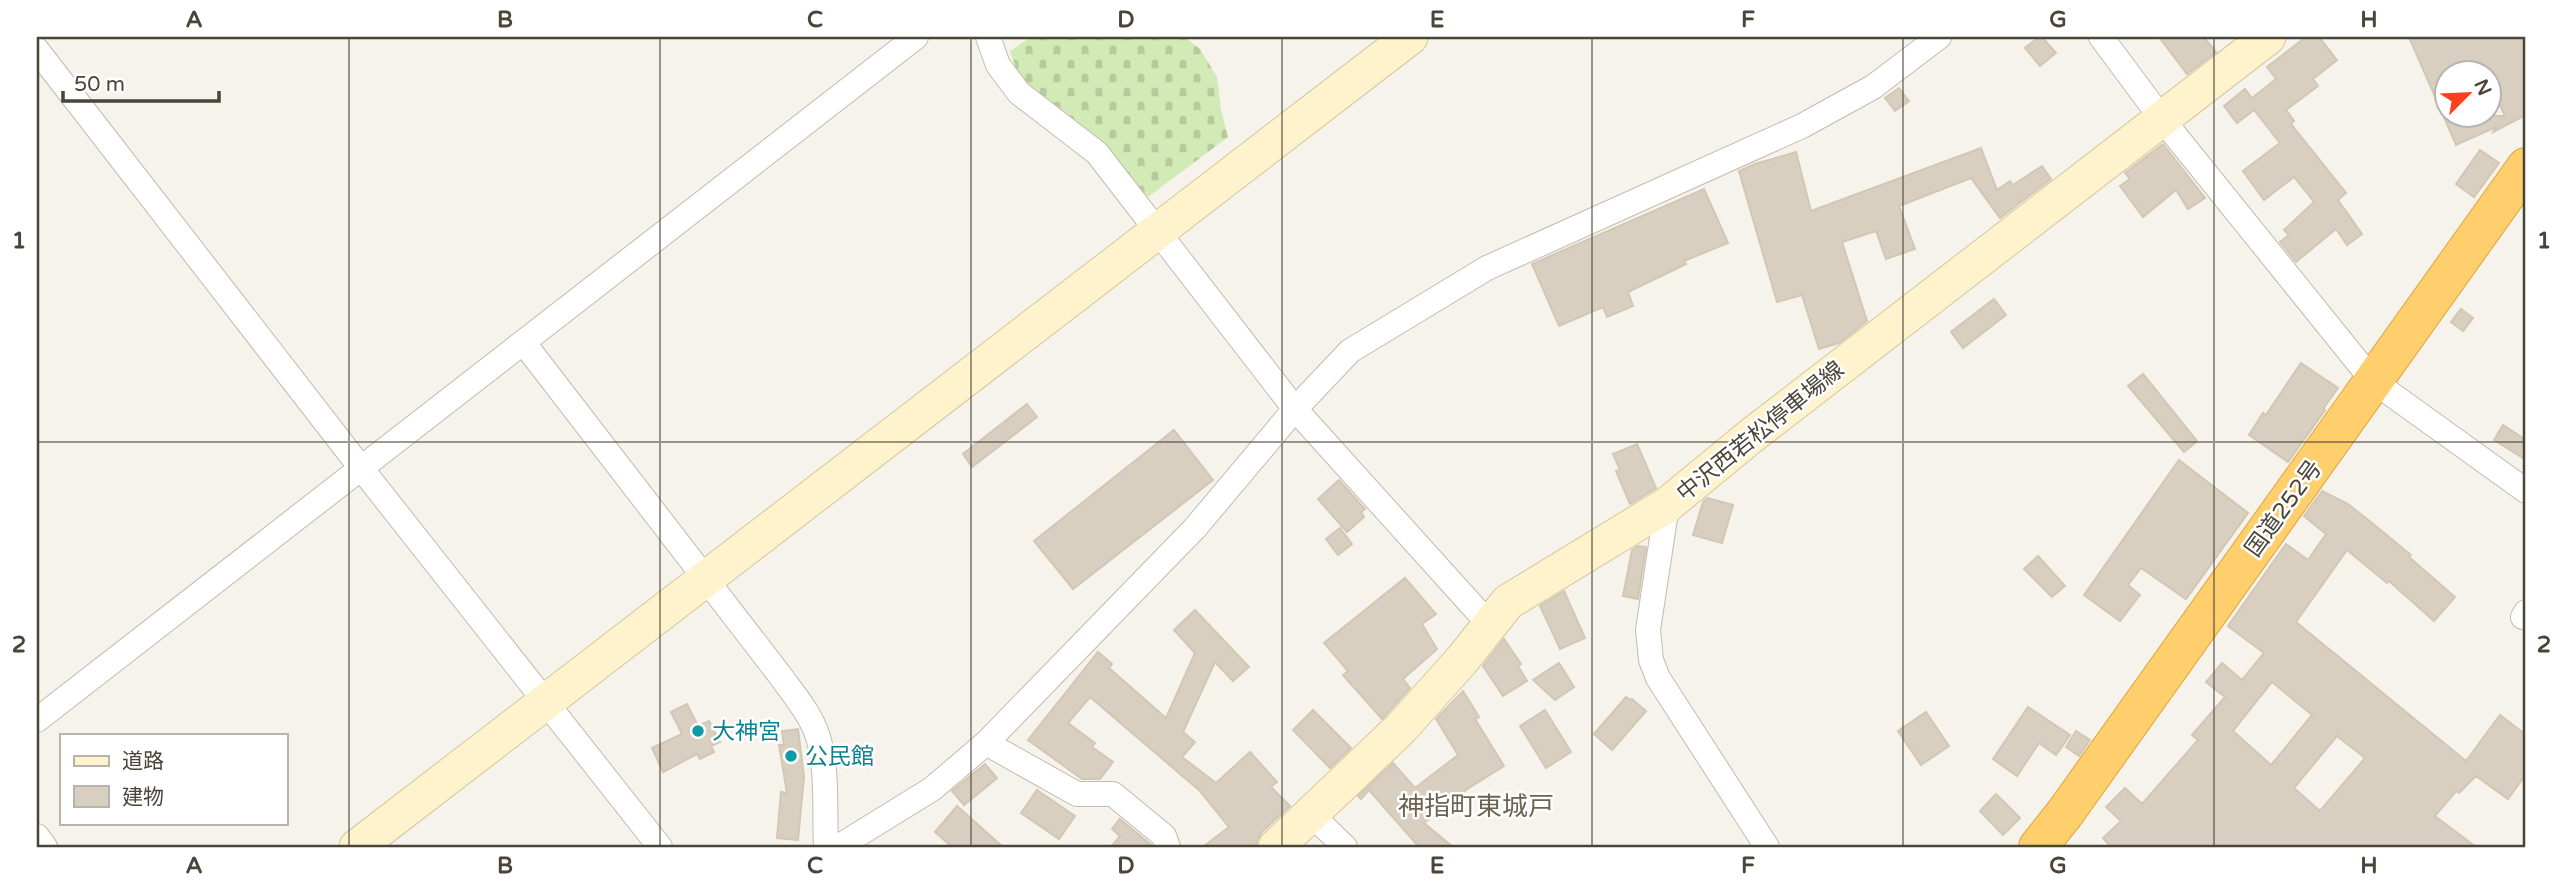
<svg xmlns="http://www.w3.org/2000/svg" width="2563" height="884" viewBox="0 0 2563 884" font-family="'Varela Round','Noto Sans JP',sans-serif">
<style>
.cemetery{fill:url(#cemetery-stones)}
.building{fill:#d8cfc1;stroke:#d3c7b4;stroke-width:2;fill-rule:evenodd}
.lines{fill:none;stroke-linecap:round;stroke-linejoin:round}
.street-casing{stroke:#c2bbae;stroke-width:26}
.secondary-casing{stroke:#d6c79b;stroke-width:37}
.highway-casing{stroke:#e0a43c;stroke-width:40}
.street{stroke:#fff;stroke-width:24}
.secondary{stroke:#fff3cd;stroke-width:35}
.highway{stroke:#ffcf6e;stroke-width:38}
.grid{fill:none;stroke:#4b4439;stroke-width:2;stroke-opacity:0.55}
.culture-dot{fill:#0f9aa8;stroke:#fff;stroke-width:2.5}
.labels{text-anchor:middle;stroke-width:5;stroke-linejoin:round;paint-order:stroke}
.street-label{font-size:23px;fill:#4b4439;stroke:#fff}
.culture-label{font-size:23px;fill:#0d838f;stroke:#fff;text-anchor:start}
.quarter-label{font-size:26px;fill:#6e6250;stroke:#fff}
.neatline{fill:none;stroke:#4b4439;stroke-width:2.5}
.grid-label{font-size:23px;text-anchor:middle;font-weight:bold;fill:#4b4439}
</style>
<defs>
<pattern id="cemetery-stones" width="16" height="16" patternUnits="userSpaceOnUse" patternTransform="scale(1.75)"><rect width="16" height="16" fill="#d2eab5"/><path d="M2 7V4a2 2 0 0 1 4 0v3zM10 15v-3a2 2 0 0 1 4 0v3z" fill="#b6ca9c"/></pattern>
</defs>
<rect width="100%" height="100%" fill="#f6f3ec"/>
<path class="cemetery" d="M1031,37H1185L1200,49L1217,77L1221,110L1228,137L1148,197L1097,142L1019,77L1010,51Z"/>
<g class="building">
<path d="M2039,37H2042L2056,53L2040,66L2025,48Z"/>
<path d="M2159,37H2204L2216,52L2187,74Z"/>
<path d="M2306,37H2319L2337,60L2313,79L2318,86L2286,110L2294,121L2291,124L2346,193L2338,200L2362,234L2347,245L2336,229L2296,262L2280,242L2289,235L2284,230L2314,202L2294,177L2264,200L2243,171L2280,143L2254,110L2237,123L2224,106L2245,89L2252,98L2276,79L2267,67Z"/>
<path d="M2409,37H2526V115L2493,132L2496,127L2456,145ZM2447,74H2489V82L2505,116H2447Z"/>
<path d="M1899,88L1909,101L1895,111L1885,98Z"/>
<path d="M2163,144L2205,198L2188,209L2176,190L2143,217L2120,186L2130,179L2125,173Z"/>
<path d="M1981,148L1997,190L2010,181L2013,185L2042,166L2051,179L2000,218L1971,178L1899,206L1915,249L1886,259L1876,231L1842,242L1867,321L1839,343L1819,349L1802,295L1777,302L1739,171L1755,164L1796,152L1811,211Z"/>
<path d="M2480,150L2499,163L2474,197L2456,184Z"/>
<path d="M1704,189L1728,243L1684,261L1686,264L1628,292L1633,306L1607,317L1603,307L1559,326L1532,264Z"/>
<path d="M1994,299L2006,315L1963,348L1951,332Z"/>
<path d="M2461,309L2473,318L2463,331L2451,322Z"/>
<path d="M2301,363L2338,388L2323,409L2325,410L2288,462L2249,435L2263,413L2266,415Z"/>
<path d="M2143,374L2197,441L2184,452L2128,386Z"/>
<path d="M1027,404L1037,417L972,467L963,454Z"/>
<path d="M2503,425L2526,440V460L2494,440Z"/>
<path d="M1174,430L1213,480L1073,589L1034,541Z"/>
<path d="M1637,444L1656,488L1630,504L1616,471L1620,470L1613,454Z"/>
<path d="M2179,460L2248,513L2186,599L2141,568L2128,585L2140,595L2120,621L2084,595Z"/>
<path d="M1339,480L1365,509L1361,512L1364,517L1347,532L1318,499Z"/>
<path d="M2322,491L2348,504L2372,523L2411,555L2409,557L2455,597L2434,621L2389,581L2387,583L2347,550L2296,622L2466,761L2500,715L2526,735V774L2508,799L2476,776L2459,793L2456,791L2435,816L2476,847H2111L2103,838L2121,821L2106,807L2125,788L2142,804L2198,740L2192,735L2225,697L2206,682L2222,663L2242,680L2264,653L2228,626L2286,544L2308,560L2326,534L2304,516ZM2272,682L2312,715L2271,765L2233,731ZM2337,736L2365,758L2320,811L2294,788Z"/>
<path d="M1707,498L1733,505L1722,543L1693,535L1703,502Z"/>
<path d="M1340,528L1352,544L1338,555L1326,539Z"/>
<path d="M1638,546L1646,547L1638,599L1623,596L1632,550Z"/>
<path d="M2038,556L2065,586L2052,597L2024,569Z"/>
<path d="M1405,578L1436,614L1422,624L1437,649L1403,679L1410,688L1382,719L1343,675L1348,671L1324,643Z"/>
<path d="M1564,591L1585,638L1560,649L1540,606Z"/>
<path d="M1195,610L1249,667L1233,681L1215,662L1183,732L1195,742L1182,757L1216,783L1250,752L1277,782L1271,787L1290,806L1262,832L1257,841L1256,847H1203L1229,827L1200,791L1090,697L1068,723L1095,743L1092,747L1113,762L1100,779H1082L1028,740L1098,652L1112,664L1109,668L1166,718L1195,653L1174,630Z"/>
<path d="M1504,639L1521,664L1518,666L1527,681L1503,696L1483,666Z"/>
<path d="M1559,663L1574,687L1555,700L1533,680Z"/>
<path d="M1463,691L1479,717L1475,719L1504,766L1469,788L1424,823L1453,847H1419L1369,790L1361,799L1358,796L1393,763L1415,788L1458,755L1436,719Z"/>
<path d="M1626,697L1631,700L1632,699L1646,711L1612,750L1594,734Z"/>
<path d="M687,704L698,726L709,721L720,742L711,746L714,752L700,759L697,754L663,772L652,748L682,734L671,712Z"/>
<path d="M2028,707L2070,735L2056,755L2039,743L2017,776L1993,759Z"/>
<path d="M1313,710L1351,748L1330,768L1293,730Z"/>
<path d="M1545,710L1571,752L1546,768L1520,726Z"/>
<path d="M1926,712L1949,746L1921,765L1898,731Z"/>
<path d="M798,729L804,777L798,840L777,838L781,792L787,793L779,745H784L782,731Z"/>
<path d="M2076,731L2090,740L2079,756L2066,747Z"/>
<path d="M985,764L997,778L964,805L952,791Z"/>
<path d="M1037,790L1075,816L1059,839L1021,813Z"/>
<path d="M1996,794L2020,818L2003,835L1980,811Z"/>
<path d="M957,806L1003,847H952L935,832Z"/>
<path d="M1120,819L1151,845L1152,847H1111L1120,836L1112,829Z"/>
</g>
<g class="lines">
<g class="street-casing">
<g id="street">
<path d="M988,37L998,65L1019,93L1097,153L1295,409L1489,624"/>
<path d="M2101,37L2162,119L2373,381L2526,491"/>
<path d="M37,50L361,468L660,847"/>
<path d="M523,342L779,674C791,691 807,709 815,729C829,762 824,811 826,847"/>
<path d="M1667,505L1648,630L1651,660L1658,678L1767,847"/>
<path d="M2523,617L2526,612"/>
<path d="M37,720L916,37"/>
<path d="M986,743L1077,794H1113L1164,836L1168,847"/>
<path d="M1312,815L1345,847"/>
<path d="M37,836L45,847"/>
<path d="M838,847L932,789L986,743L1195,528L1295,409L1350,351L1487,268L1802,126L1873,87L1939,37"/>
</g>
</g>
<g class="secondary-casing">
<g id="secondary">
<path d="M357,847L1410,37"/>
<path d="M1276,847L1401,728L1462,660L1508,602L1667,505L1751,436L2268,37"/>
</g>
</g>
<g class="highway-casing">
<path id="highway" d="M2038,847L2065,813L2526,167"/>
</g>
<use href="#street" class="street"/>
<use href="#secondary" class="secondary"/>
<use href="#highway" class="highway"/>
</g>
<path class="grid" d="M349,37V847M660,37V847M971,37V847M1282,37V847M1592,37V847M1903,37V847M2214,37V847M37,442H2526"/>
<g class="culture-dot">
<circle cx="698" cy="731" r="7"/>
<circle cx="791" cy="756" r="7"/>
</g>
<g class="labels">
<g class="street-label">
<text transform="translate(1760 431) rotate(-39)" y="8">中沢西若松停車場線</text>
<text transform="translate(2283 508) rotate(-54)" y="8">国道252号</text>
</g>
<g class="culture-label">
<text x="712" y="739">大神宮</text>
<text x="805" y="764">公民館</text>
</g>
<g class="quarter-label">
<text x="1476" y="815">神指町東城戸</text>
</g>
</g>
<rect width="2563" height="884" fill="none" stroke="#ffffff" stroke-width="77"/>
<rect x="60" y="734" width="228" height="91" fill="#ffffff" stroke="#b7b4b0" stroke-width="2"/>
<rect x="74" y="756" width="35" height="10" fill="#fff3cd" stroke="#b7b4b0" stroke-width="2"/>
<text x="122" y="768" font-size="21" fill="#4b4439">道路</text>
<rect x="74" y="786" width="35" height="21" fill="#d8cfc1" stroke="#b7b4b0" stroke-width="2"/>
<text x="122" y="804" font-size="21" fill="#4b4439">建物</text>
<g transform="translate(2468 94) rotate(66)"><circle r="33" fill="#ffffff" stroke="#b7b4b0" stroke-width="2"/>
<path d="M0-5L12 26L0 18L-12 26Z" fill="#fc3f1d"/>
<text y="-10" font-size="19" font-weight="bold" text-anchor="middle" fill="#4b4439">N</text>
</g>
<path d="M63 91v10h156v-10" fill="none" stroke="#4b4439" stroke-width="3.5"/>
<text x="74" y="91" font-size="21" fill="#4b4439" stroke="#ffffff" stroke-width="5" paint-order="stroke">50 m</text>
<rect x="38" y="38" width="2486" height="808" class="neatline"/>
<g class="grid-label">
<text x="194" y="27">A</text>
<text x="505" y="27">B</text>
<text x="815" y="27">C</text>
<text x="1126" y="27">D</text>
<text x="1437" y="27">E</text>
<text x="1748" y="27">F</text>
<text x="2058" y="27">G</text>
<text x="2369" y="27">H</text>
<text x="19" y="248">1</text>
<text x="2544" y="248">1</text>
<text x="19" y="652">2</text>
<text x="2544" y="652">2</text>
<text x="194" y="873">A</text>
<text x="505" y="873">B</text>
<text x="815" y="873">C</text>
<text x="1126" y="873">D</text>
<text x="1437" y="873">E</text>
<text x="1748" y="873">F</text>
<text x="2058" y="873">G</text>
<text x="2369" y="873">H</text>
</g>
</svg>
